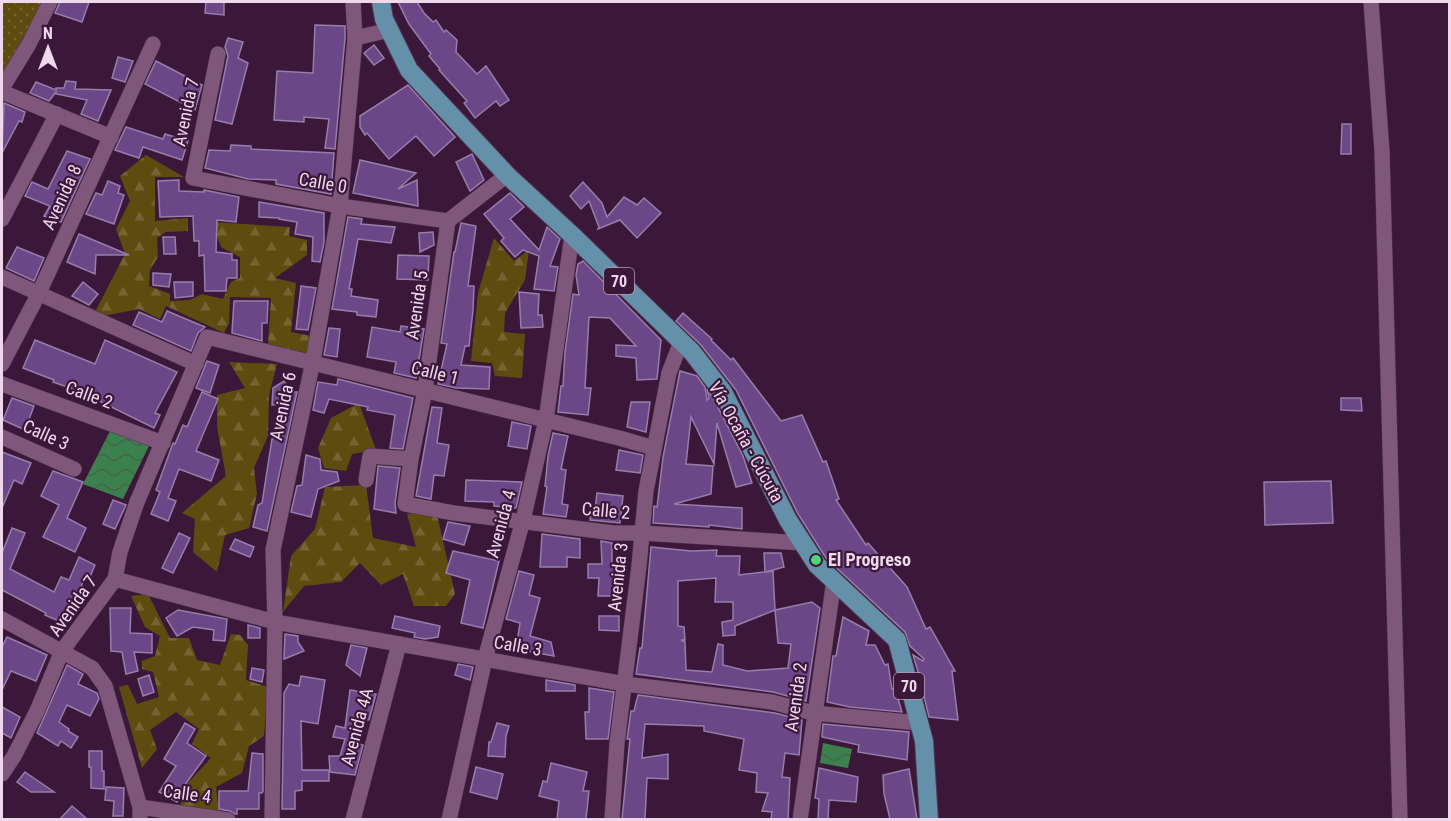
<svg xmlns="http://www.w3.org/2000/svg" width="1451" height="821" viewBox="0 0 1451 821" font-family="'Roboto Condensed',sans-serif">
<style>
.grass{fill:url(#grass-dots)}
.forest{fill:url(#forest-firs)}
.water{fill:url(#water-waves)}
.building{fill:#6c4787;stroke:#977dab;stroke-width:1.5;fill-rule:evenodd}
.lines{fill:none;stroke-linecap:round;stroke-linejoin:round}
.street-casing{stroke:#523551;stroke-width:16}
.primary-casing{stroke:#523551;stroke-width:20}
.street{stroke:#7f577b;stroke-width:15}
.primary{stroke:#6491a9;stroke-width:18}
.poi-dot{fill:#4dd676;stroke:#3b1839;stroke-width:2}
.labels{text-anchor:middle;stroke-width:4.5;stroke-linejoin:round;paint-order:stroke}
.shield{fill:#3b1839;stroke:#b99eb6;stroke-width:1.5}
.shield-label{font-size:16px;font-weight:bold;fill:#efd7ec}
.street-label{font-size:18px;fill:#efd7ec;stroke:#3b1839}
.poi-label{font-size:18px;font-weight:bold;fill:#efd7ec;stroke:#3b1839;text-anchor:start}
</style>
<defs>
<pattern id="grass-dots" width="8" height="8" patternUnits="userSpaceOnUse" patternTransform="scale(1.5)"><rect width="8" height="8" fill="#5e4b0f"/><path d="M2 2h.1M6 6h.1" fill="none" stroke="#756432" stroke-width="1.8" stroke-linecap="round"/></pattern>
<pattern id="forest-firs" width="22" height="20" patternUnits="userSpaceOnUse" patternTransform="scale(1.5)"><rect width="22" height="20" fill="#5e4b0f"/><path d="M5 1l3.5 6h-7zM16 11l3.5 6h-7z" fill="#756432"/></pattern>
<pattern id="water-waves" width="16" height="10" patternUnits="userSpaceOnUse" patternTransform="scale(1.5)"><rect width="16" height="10" fill="#3c814d"/><path d="M0 5q4-4 8 0t8 0" fill="none" stroke="#41674b"/></pattern>
</defs>
<rect width="100%" height="100%" fill="#3b1839"/>
<path class="grass" d="M2,2H44L2,75Z"/>
<g class="forest">
<path d="M146,155L184,177H155V221L188,218V231L166,232L157,238L158,257L150,270L149,286L170,294V301L190,300L202,294L223,299L231,282L240,278V257L221,247L212,222L290,227L289,236L307,240V255L275,278L296,283L291,332L311,336L307,354L268,344L271,298L230,297L229,323L224,333L166,306L160,319L139,309L103,316L96,310L125,254L116,229L130,201L120,176Z"/>
<path d="M494,238L514,261L529,250L525,280L505,313L504,332L525,334L522,378L495,376L492,363L471,361L478,293Z"/>
<path d="M229,362L277,364L269,395L268,436L254,468L257,494L249,528L225,535L217,572L193,552L195,519L182,513L226,476L217,427V395L245,388Z"/>
<path d="M359,403L376,450L352,454L346,471L324,468L318,448L331,418Z"/>
<path d="M366,485L373,538L416,547L407,514L436,510L455,594L446,606H414L403,574L381,585L360,563L341,582L304,586L283,612L291,556L315,529L325,487Z"/>
<path d="M148,594L170,638H189L197,660L220,665L231,634L240,635L248,645L246,680L268,687L264,736L249,746L242,773L216,787L219,814L180,806L186,785L211,758L192,744L199,729L176,712L150,730L157,749L142,768L119,687L128,685L137,704L159,697L153,672L142,669V661L155,656L160,636L145,627L131,596Z"/>
</g>
<g class="water">
<path d="M110,431L149,446L123,499L83,484Z"/>
<path d="M823,743L852,749L848,768L820,763Z"/>
</g>
<g class="building">
<path d="M60,2H89L82,22L55,13Z"/>
<path d="M206,2H224V15L205,13Z"/>
<path d="M398,2H417L424,13L433,22L436,20L444,32L446,30L457,40L456,52L477,74L486,66L509,100L500,106L496,101L475,118L464,103L467,101L439,70L440,69L429,56L431,54L409,24Z"/>
<path d="M315,25L345,26V38L335,149L325,148L329,119L304,117V122L274,120L277,71L313,73Z"/>
<path d="M228,38L243,42L238,58L248,63L232,124L215,120L228,56L225,47Z"/>
<path d="M374,45L384,58L374,65L364,53Z"/>
<path d="M118,57L133,61L125,82L112,78Z"/>
<path d="M156,61L202,85L195,110L145,84Z"/>
<path d="M66,81L76,82L75,89L111,90L98,121L81,114L87,100L56,94V92L49,101L30,93L36,82L56,90V88H64Z"/>
<path d="M408,85L455,137L434,156L416,136L389,159L367,133L365,135L360,127V116Z"/>
<path d="M4,103L25,112L22,122L19,121L2,153Z"/>
<path d="M1342,124H1351V154H1341Z"/>
<path d="M126,127L163,139L165,134L188,141L182,160L143,147L139,158L115,150Z"/>
<path d="M231,145L251,146V149L334,153L331,194L276,184V180L248,179L205,168L209,150L230,151Z"/>
<path d="M67,151L90,159L61,222L44,216L50,206L25,196L32,182L48,189Z"/>
<path d="M472,154L484,180L470,191L456,162Z"/>
<path d="M360,160L416,173L398,189L417,180L418,206L353,193Z"/>
<path d="M179,180V191L204,192V190L239,197L236,222L217,220L216,252L232,254V260H237V278H227L226,291H205L204,255L199,256V241H194L193,216L160,217L158,181Z"/>
<path d="M108,181L120,186L118,193L124,195L114,224L86,214L96,193L102,195Z"/>
<path d="M583,182L602,203L607,217L624,197L637,205L644,198L661,213L637,238L620,220L598,229L599,227L589,201L581,209L570,196Z"/>
<path d="M510,193L524,207L510,219L539,250L547,227L560,239L550,266L558,267L554,291L534,289L539,256L523,250L515,257L501,241L504,238L484,214Z"/>
<path d="M259,202L324,213V242L320,262L312,261L313,237L295,234L297,222L279,219V218L259,217Z"/>
<path d="M348,217L362,219L361,224L395,227L391,243L358,239L349,289H352L351,296L378,300L376,317L357,315V312L332,309Z"/>
<path d="M461,223L476,226L468,286H474L473,310L469,346H465L461,365L490,367L489,389L456,388L438,384L447,344L441,343L454,252H455Z"/>
<path d="M433,232L434,245L420,252L419,233Z"/>
<path d="M79,234L129,255H96L95,274L67,262Z"/>
<path d="M163,237H175L176,254H164Z"/>
<path d="M17,247L44,258L34,281L6,268Z"/>
<path d="M398,255L429,256L428,280L397,279Z"/>
<path d="M583,261L661,340L657,379L637,380L636,358L616,356V345L636,346L610,318L589,317L585,388H591L588,415L558,412L561,386H563L565,352L573,294L579,295L576,275L578,264Z"/>
<path d="M153,273L171,274L169,287L153,285Z"/>
<path d="M83,282L98,294L89,305L72,296Z"/>
<path d="M174,282H193V296L175,298Z"/>
<path d="M301,286L316,288L308,330L296,329Z"/>
<path d="M519,292L539,294L538,315H542L543,327L521,328Z"/>
<path d="M234,301H268L267,323H262V341L232,333Z"/>
<path d="M167,311L205,327L198,333L191,351L133,325L139,312L162,322Z"/>
<path d="M683,313L712,339L711,340L731,360L733,358L781,421L802,415L823,462L826,461L839,499L836,500L866,545L868,543L907,587L926,629L930,627L955,671H952L958,720L929,717L923,692H924L913,655L923,661L924,659L910,646L905,632L826,558L798,514L736,390L701,345L676,321Z"/>
<path d="M401,326L424,329L416,378L394,373L396,362L367,357L372,327L400,332Z"/>
<path d="M329,328L340,329L337,357L324,355Z"/>
<path d="M35,340L95,364L105,340L177,372L155,413L160,415L154,428L79,391L53,382L54,380L23,368Z"/>
<path d="M207,361L219,365L210,393L196,388Z"/>
<path d="M680,371L697,376L705,387L707,400L709,398L707,389L713,398L743,456L752,483L736,487L717,423L714,464L691,417L686,464L713,466L711,494L674,504L742,508V529L709,525V527L653,523L654,506L657,507L663,457Z"/>
<path d="M338,379L413,398L403,449L390,448L395,415L367,410L368,407L329,399L324,413L313,410L318,382L337,385Z"/>
<path d="M284,381L290,392H297L267,531L253,527L258,505L262,503L272,439L278,437L282,404L272,405L273,388Z"/>
<path d="M202,392L218,399L196,451L219,460L211,481L179,469L168,498L176,501L168,521L151,514L160,492L156,490L173,443L175,444L183,425L187,427Z"/>
<path d="M12,398L34,406L25,430L3,420Z"/>
<path d="M1341,398H1361L1362,411L1341,410Z"/>
<path d="M631,402H650L646,432L627,427Z"/>
<path d="M432,407L442,408L437,443L449,445L444,476L434,475L431,499L416,496Z"/>
<path d="M512,422L531,426L527,449L508,446Z"/>
<path d="M553,433L568,436L561,469L566,470L562,504L568,505L566,517L543,514L547,487L545,486L548,456Z"/>
<path d="M619,450L643,455L640,473L616,470Z"/>
<path d="M2,452L31,463L22,484L14,480L2,508Z"/>
<path d="M306,455L320,459L321,470L337,472L339,481L318,489L311,517L291,512L297,486L302,485Z"/>
<path d="M378,466L400,468L395,503L396,513L374,509Z"/>
<path d="M53,471L83,482L67,518L86,528L75,552L43,537L59,505L41,496Z"/>
<path d="M466,480L522,482L516,508L494,506V502L465,501Z"/>
<path d="M1331,481L1333,523L1265,525L1264,482Z"/>
<path d="M597,493L623,496L620,523L590,520L591,508L595,509Z"/>
<path d="M113,500L126,505L115,529L103,524Z"/>
<path d="M448,522L470,526L464,545L443,539Z"/>
<path d="M12,528L25,533L10,569L54,592L61,577L69,580L79,557L95,565L89,579L85,577L66,624L45,615L46,613L2,590V553Z"/>
<path d="M179,533L190,538L173,573L162,568Z"/>
<path d="M542,534L580,539V558L567,557V567H540Z"/>
<path d="M235,539L254,547L250,557L230,549Z"/>
<path d="M601,541L612,543V564H619L618,596H598L599,578H588V564H602Z"/>
<path d="M651,547L691,551L717,550L716,556H740L739,575L765,572L764,553H781L784,567L766,572L773,571L775,610L812,602L820,608L806,701L773,692L636,674L640,648H642ZM716,578L715,602H733V620L722,622L723,636L735,635V626L775,610L778,643L791,644L788,668L747,671L723,665V645L718,644L712,672L686,670L685,642L681,640H685L684,627L678,626V581Z"/>
<path d="M453,551L499,561L483,628L461,623L470,580L446,573Z"/>
<path d="M519,571L534,575L529,595L540,598L530,636L551,642L554,656L516,649L520,623L506,619Z"/>
<path d="M110,608H131L130,633L152,634V653L134,652L138,671L126,674L122,652L111,651Z"/>
<path d="M178,610L227,619L225,641L213,640L214,630L193,627L177,636L166,618Z"/>
<path d="M395,616L440,626L438,637L425,639L414,637L415,633L392,628Z"/>
<path d="M599,616H619V631L599,630Z"/>
<path d="M843,617L869,631L866,645H875L885,665L888,664L892,689H895L902,712L850,707L827,702L833,656H836Z"/>
<path d="M248,625L260,628V638H248Z"/>
<path d="M285,634L298,636V642L304,651L284,659Z"/>
<path d="M7,637L47,655L36,681L11,671L2,690V647Z"/>
<path d="M351,645L367,648L360,676L346,665Z"/>
<path d="M458,664L473,667L470,680L455,675Z"/>
<path d="M67,665L83,674L78,684L97,693L99,699L90,716L67,705L59,722L69,729L68,731L78,737L71,748L61,741L58,746L37,733Z"/>
<path d="M252,668L264,670L262,682L250,679Z"/>
<path d="M149,675L154,692L143,696L138,679Z"/>
<path d="M301,676L325,680L318,724L301,721L302,770H329V781H302V790L295,791V809H282L284,693L289,684L299,686Z"/>
<path d="M546,680L575,685V691H546Z"/>
<path d="M589,688L614,692L608,739H586L585,712H589Z"/>
<path d="M350,690L376,694L369,720L361,719L355,743L363,745L355,775L330,772L329,756H340L345,739L333,737L336,726L345,728Z"/>
<path d="M638,695L775,713L802,720L799,755L785,753L782,777L790,778L788,819H771L772,812L762,811L768,793L756,792L757,773L739,770L744,739L704,731V726L645,724L642,758L668,754V779L647,778L645,819H622L630,739H627L631,711H634Z"/>
<path d="M2,707L20,717L11,738L2,733Z"/>
<path d="M185,723L195,729L187,743L206,756L181,790L183,791L177,802L159,792L176,766L164,759Z"/>
<path d="M497,723L509,726L506,736L505,757L488,756L489,742H491Z"/>
<path d="M823,724L909,732L907,760L858,752L859,745L822,737Z"/>
<path d="M89,751H102V771H104V789L91,788V767H89Z"/>
<path d="M252,753L263,754V791L262,793H259V809H237V814H235L230,811L219,809V791H248Z"/>
<path d="M551,763L587,772L583,791H589L586,819H557L559,801L539,796L543,781L547,782Z"/>
<path d="M476,767L503,774L497,799L470,792Z"/>
<path d="M819,768L858,777L856,802L829,800L828,819H818L819,799L815,798Z"/>
<path d="M909,769L917,819H890L884,794L883,775Z"/>
<path d="M25,772L54,792H31L17,782Z"/>
<path d="M106,787L124,788L123,816H113L114,801L105,800Z"/>
<path d="M72,806L87,819H60Z"/>
</g>
<g class="lines">
<g class="street-casing">
<g id="street">
<path d="M1371,2L1382,151L1400,820"/>
<path d="M355,38L390,30"/>
<path d="M218,54L193,178L340,206L448,221"/>
<path d="M2,88L29,44L50,2"/>
<path d="M2,92L111,137"/>
<path d="M507,175L448,221L425,390L411,459L405,504L454,513L614,533H642L804,543"/>
<path d="M2,219L57,114"/>
<path d="M2,277L196,364"/>
<path d="M2,364L38,295L153,44"/>
<path d="M2,384L163,443"/>
<path d="M2,437L74,469"/>
<path d="M366,480L370,456L411,459"/>
<path d="M115,579L275,622L625,684L772,702L813,713L919,723"/>
<path d="M2,619L92,668L105,686L140,807V820"/>
<path d="M2,774L14,756L37,711L62,651L115,579L120,552L137,502L207,337L619,438L654,448"/>
<path d="M140,807L228,820"/>
<path d="M272,820L275,622L273,550L313,361L340,206L355,38L353,2"/>
<path d="M353,820L399,644"/>
<path d="M449,820L485,659L523,520L546,420L572,235"/>
<path d="M612,820L617,743L639,566L646,491L669,373L681,342"/>
<path d="M800,820L834,580"/>
</g>
</g>
<g class="primary-casing">
<path id="primary" d="M381,2L384,19L409,70L507,175L572,235L692,352L723,392L788,520L817,565L897,640L924,741L929,820"/>
</g>
<use href="#street" class="street"/>
<use href="#primary" class="primary"/>
</g>
<circle class="poi-dot" cx="816" cy="560" r="6"/>
<g class="labels">
<g class="shield">
<rect x="604" y="268" width="30" height="26" rx="4.5"/>
<rect x="894" y="673" width="30" height="26" rx="4.5"/>
</g>
<g class="shield-label">
<text x="619" y="287">70</text>
<text x="909" y="692">70</text>
</g>
<g class="street-label">
<text transform="translate(186 112) rotate(-78)" y="6">Avenida 7</text>
<text transform="translate(323 183) rotate(10)" y="6">Calle 0</text>
<text transform="translate(62 197) rotate(-65)" y="6">Avenida 8</text>
<text transform="translate(417 305) rotate(-82)" y="6">Avenida 5</text>
<text transform="translate(435 373) rotate(14)" y="6">Calle 1</text>
<text transform="translate(89 395) rotate(20)" y="6">Calle 2</text>
<text transform="translate(283 406) rotate(-78)" y="6">Avenida 6</text>
<text transform="translate(46 435) rotate(24)" y="6">Calle 3</text>
<text transform="translate(746 442) rotate(61)" y="6">Vía Ocaña - Cúcuta</text>
<text transform="translate(606 511) rotate(5)" y="6">Calle 2</text>
<text transform="translate(501 524) rotate(-75)" y="6">Avenida 4</text>
<text transform="translate(618 577) rotate(-84)" y="6">Avenida 3</text>
<text transform="translate(73 606) rotate(-55)" y="6">Avenida 7</text>
<text transform="translate(518 646) rotate(10)" y="6">Calle 3</text>
<text transform="translate(796 697) rotate(-82)" y="6">Avenida 2</text>
<text transform="translate(357 727) rotate(-75)" y="6">Avenida 4A</text>
<text transform="translate(187 794) rotate(8)" y="6">Calle 4</text>
</g>
<g class="poi-label">
<text x="828" y="566">El Progreso</text>
</g>
</g>
<rect width="1451" height="821" fill="none" stroke="#efd7ec" stroke-width="6"/>
<g transform="translate(48 48)" stroke="#3b1839" stroke-width="4.5" paint-order="stroke">
<path d="M0-4.5L10 22L0 15L-10 22Z" fill="#efd7ec"/>
<text y="-9" font-size="16" font-weight="bold" text-anchor="middle" fill="#efd7ec">N</text>
</g>
</svg>
